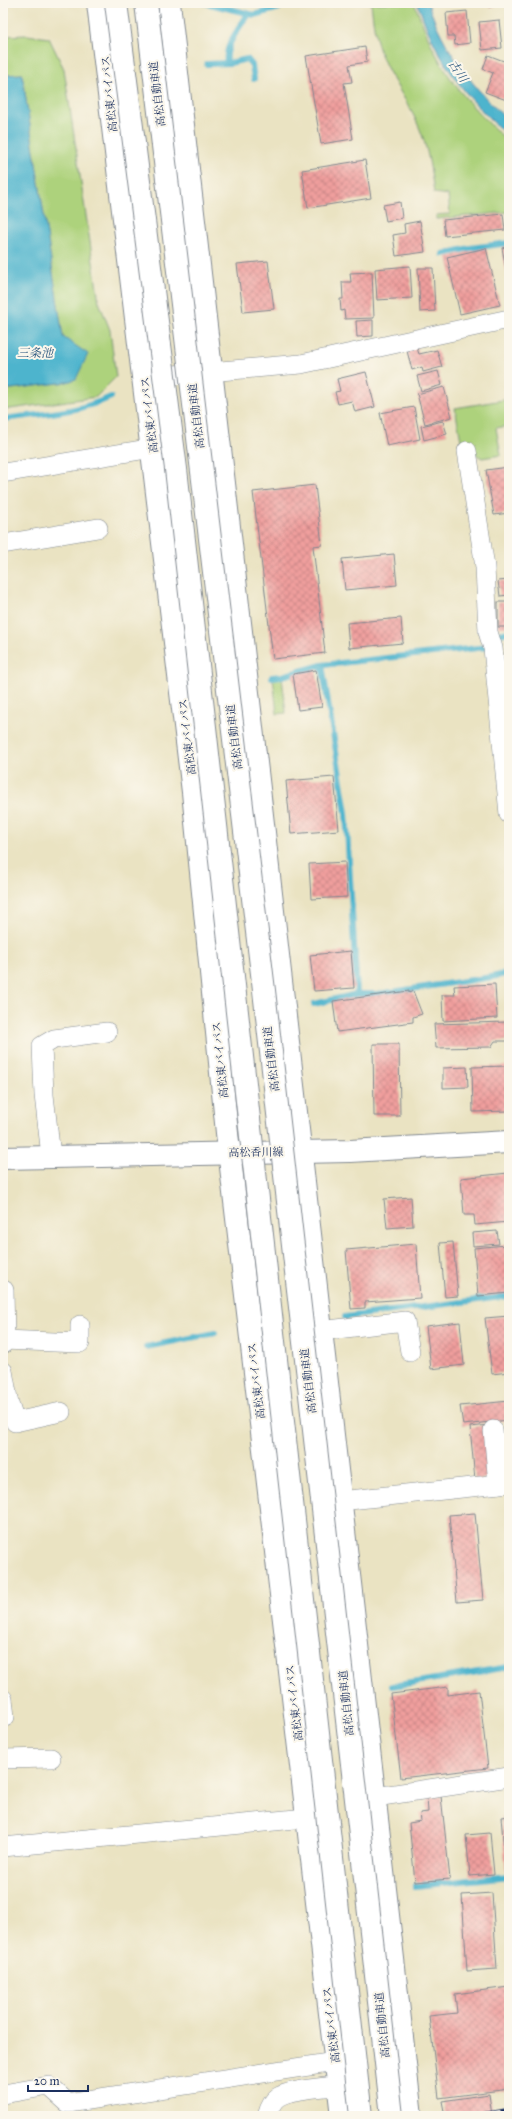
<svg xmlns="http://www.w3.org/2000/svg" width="512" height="2119" viewBox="0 0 512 2119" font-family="'IM FELL Great Primer','Noto Serif JP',serif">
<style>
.grass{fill:#add27c;stroke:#64806d}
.water{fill:#4eb4cd;stroke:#347296}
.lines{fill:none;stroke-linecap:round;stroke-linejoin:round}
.stream{stroke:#4eb4cd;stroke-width:6}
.building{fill:url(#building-cross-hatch)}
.street-casing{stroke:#828990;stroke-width:20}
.secondary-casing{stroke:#828990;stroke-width:24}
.highway-casing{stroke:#828990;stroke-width:24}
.street{stroke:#fff;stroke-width:19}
.secondary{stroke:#fff;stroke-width:22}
.highway{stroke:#fff;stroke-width:22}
.rail-casing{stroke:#1b2f5e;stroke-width:4.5}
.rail{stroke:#fbf7ec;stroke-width:3;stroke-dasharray:9;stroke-linecap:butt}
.highway-bridge-casing{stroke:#828990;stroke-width:24;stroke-linecap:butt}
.highway-bridge{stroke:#fff;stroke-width:22}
.labels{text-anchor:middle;stroke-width:4;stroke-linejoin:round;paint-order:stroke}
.street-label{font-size:11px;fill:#1b2f5e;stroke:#fbf7ec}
.water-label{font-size:12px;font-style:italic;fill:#2a577f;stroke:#fbf7ec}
</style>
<defs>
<pattern id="building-cross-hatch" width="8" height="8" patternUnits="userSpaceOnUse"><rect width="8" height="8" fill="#f09f9d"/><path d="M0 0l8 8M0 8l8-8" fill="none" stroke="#c28283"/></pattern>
</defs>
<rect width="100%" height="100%" fill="#fbf7ec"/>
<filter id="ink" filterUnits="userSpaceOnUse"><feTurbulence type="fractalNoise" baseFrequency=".025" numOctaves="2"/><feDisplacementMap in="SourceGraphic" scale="8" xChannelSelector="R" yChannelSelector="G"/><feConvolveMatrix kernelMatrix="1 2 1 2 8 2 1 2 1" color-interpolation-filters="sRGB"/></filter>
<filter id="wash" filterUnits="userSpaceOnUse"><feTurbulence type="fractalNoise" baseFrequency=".012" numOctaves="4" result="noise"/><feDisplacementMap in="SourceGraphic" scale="16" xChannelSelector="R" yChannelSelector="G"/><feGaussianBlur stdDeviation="0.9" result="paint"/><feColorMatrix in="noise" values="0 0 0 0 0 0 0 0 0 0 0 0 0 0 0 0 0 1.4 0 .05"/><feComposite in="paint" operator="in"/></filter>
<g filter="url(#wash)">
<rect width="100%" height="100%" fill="#eae3c2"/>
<g class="grass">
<path d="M371,3H414C422,20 427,38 436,54C454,89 480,116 509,142V212L436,219V215L450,214L448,195L434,193C431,171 428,148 419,127C409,103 392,81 382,57C375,40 373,21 371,3Z"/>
<path d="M27,35L49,38L64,69L99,302L110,330L116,377L96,397L3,410V390L67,382L75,379L63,337L22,74L3,75V36Z"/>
<path d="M509,399V426L496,428L501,455L482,458L462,446L455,408Z"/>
<path d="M282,677L286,713L277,714L273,678Z"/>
</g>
<g class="water">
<path d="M417,3H428C443,49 474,89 509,121V137C477,108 449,77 431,37C425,26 422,14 417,3Z"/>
<path d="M22,74L63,337L88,354L76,379L67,382L3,390V75Z"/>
</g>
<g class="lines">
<g class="stream">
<path d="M206,3L254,15L279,8L282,3"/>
<path d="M227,63C224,45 239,29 248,14"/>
<path d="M207,64L230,63L247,59L252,65L254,79"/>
<path d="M443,254L470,248L509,243"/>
<path d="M3,419C40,414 77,413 111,397"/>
<path d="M499,634L509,632"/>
<path d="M322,665L346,813L357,994"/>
<path d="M272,677L282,676L322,665L487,647"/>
<path d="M314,1004L357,994H378L492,977L509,973"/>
<path d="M345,1317L509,1296"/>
<path d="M146,1347L215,1333"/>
<path d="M392,1686L509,1667"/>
<path d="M415,1886L509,1876"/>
</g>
</g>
<g id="blocks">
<g class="building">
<path d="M489,3H502V5L489,7Z"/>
<path d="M467,11L470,43L455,45L454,36H448L446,13Z"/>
<path d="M499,20L502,48L482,50L479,22Z"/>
<path d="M365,47L367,62L349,65L352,82L344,83L353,139L321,144L306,56Z"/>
<path d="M488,55L509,63V101L485,92L493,73L483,69Z"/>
<path d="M365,160L371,198L308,208L302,170Z"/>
<path d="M400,202L402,218L386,221L383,205Z"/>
<path d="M503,214L505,230L445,236L443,220Z"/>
<path d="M420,221L425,252L396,256L393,235L405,233L404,224Z"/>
<path d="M509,246V280H508L502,248Z"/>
<path d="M486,248L500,305L460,314L447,257Z"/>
<path d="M268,261L274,309L243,312L237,264Z"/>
<path d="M410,266L412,298L377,300L375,269Z"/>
<path d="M418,268H433L435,311L420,312Z"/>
<path d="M372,272L374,318L345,319L344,310L341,311L340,299H343L342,282H351L350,273Z"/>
<path d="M373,320V336L357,337L356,321Z"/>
<path d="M417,348L419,354L437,350L442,367L423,372L422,367L412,370L407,351Z"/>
<path d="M438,371L442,385L421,391L417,376Z"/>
<path d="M366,372L375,407L355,412L352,401L338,404L335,392L340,391L337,379Z"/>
<path d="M444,387L452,417L425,424L417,394Z"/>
<path d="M414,407L420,439L387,446L380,413Z"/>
<path d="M443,421L447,434L424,440L421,426Z"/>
<path d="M509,467V513L494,515L486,470Z"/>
<path d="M315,485L322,545L313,546L325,653L273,659L253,492Z"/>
<path d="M394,554L397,585L345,590L342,559Z"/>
<path d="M509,580V595L500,596L498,581Z"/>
<rect x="498" y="602" width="11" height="25"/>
<path d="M401,618L403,643L349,648L347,623Z"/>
<path d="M316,670L322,707L298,710L293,674Z"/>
<path d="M334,777L339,830L291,834L286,781Z"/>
<path d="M345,862L347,897L311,899L309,864Z"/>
<path d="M351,951L354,988L314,991L310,955Z"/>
<path d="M495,984L497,1018L443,1021L442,995H455L454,986Z"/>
<path d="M409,991V993L413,991L422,1014L413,1017V1022L337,1032L333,1001Z"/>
<path d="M508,1022L509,1041H495L491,1047L436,1048L434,1024Z"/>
<path d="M373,1044H399L400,1116H374Z"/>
<path d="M509,1066V1111L473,1112L472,1067Z"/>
<path d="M467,1067L468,1087L443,1088V1068Z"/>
<path d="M508,1173L509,1222L475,1225L474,1215H464L461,1178Z"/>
<path d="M411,1197L413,1226L387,1228L384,1199Z"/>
<path d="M497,1231L499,1244L473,1246L472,1233Z"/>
<path d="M453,1242L458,1296L445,1297L440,1243Z"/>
<path d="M416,1244L420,1298L365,1302V1308L351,1309L346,1250Z"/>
<path d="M506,1245L509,1293L478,1296L474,1248Z"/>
<path d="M509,1316V1372L492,1374L485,1318Z"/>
<path d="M460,1322L464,1365L431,1369L426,1326Z"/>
<path d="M509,1401V1420L463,1425L460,1406Z"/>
<path d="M489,1425L494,1478L475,1480L470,1427Z"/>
<path d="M475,1513L483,1600L457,1602L449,1515Z"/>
<path d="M448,1687V1695L479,1691L488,1768L401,1778L391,1694Z"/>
<path d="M441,1796L450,1879L415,1882L409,1823L421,1821L420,1813L428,1812L427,1797Z"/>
<path d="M509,1816V1872H506L501,1817Z"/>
<path d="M490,1833L494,1874L470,1876L466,1835Z"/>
<path d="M492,1893L497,1969L467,1971L462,1895Z"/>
<path d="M509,1987V2089L439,2098L429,2016L457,2013L455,1994Z"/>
<path d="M489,2094L492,2116H445L442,2101Z"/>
</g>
</g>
</g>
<g filter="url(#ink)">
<use href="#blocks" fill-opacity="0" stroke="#828990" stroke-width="1"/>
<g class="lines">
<g class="street-casing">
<g id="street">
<path d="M150,377L301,364L509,319"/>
<path d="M467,451L485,567L488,632L493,648L509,814"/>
<path d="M3,473L153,448"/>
<path d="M3,544L98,528"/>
<path d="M51,1156L44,1095L42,1046L54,1039L107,1032"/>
<path d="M320,1331L405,1321L410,1352"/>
<path d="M3,1340L80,1343V1325"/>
<path d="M3,1344L5,1340L4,1290"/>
<path d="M3,1371L9,1404L15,1422L61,1412"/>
<path d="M493,1430L498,1484"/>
<path d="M340,1501L509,1483"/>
<path d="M3,1699L5,1717"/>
<path d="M3,1759L51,1758"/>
<path d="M375,1797L509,1777"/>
<path d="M3,1847L306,1818"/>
<path d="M3,2094L49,2086L68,2103L335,2062"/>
<path d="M267,2116C269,2109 272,2101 278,2097C289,2090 324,2087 338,2086"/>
</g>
</g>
<g class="secondary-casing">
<path id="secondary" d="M3,1158L350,1151L509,1142"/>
</g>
<g class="highway-casing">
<g id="highway">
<path d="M98,3L193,792L227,1133L342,2116"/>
<path d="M169,3L411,2116"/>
</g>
</g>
<use href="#street" class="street"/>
<use href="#secondary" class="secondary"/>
<use href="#highway" class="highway"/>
<g class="rail-casing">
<path id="rail" d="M474,2116L509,2110"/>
</g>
<use href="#rail" class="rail"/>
<g class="highway-bridge-casing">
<g id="highway-bridge">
<path d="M116,3L176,469L361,2116"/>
<path d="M146,3C232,707 314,1411 392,2116"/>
</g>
</g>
<use href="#highway-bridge" class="highway-bridge"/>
</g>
</g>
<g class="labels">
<g class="street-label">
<text transform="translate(109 94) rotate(-96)" y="4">高松東バイパス</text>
<text transform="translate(157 94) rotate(-97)" y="4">高松自動車道</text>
<text transform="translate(149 415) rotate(-97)" y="4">高松東バイパス</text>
<text transform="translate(196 416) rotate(-97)" y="4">高松自動車道</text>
<text transform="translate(187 737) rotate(-97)" y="4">高松東バイパス</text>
<text transform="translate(234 737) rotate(-97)" y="4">高松自動車道</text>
<text transform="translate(271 1059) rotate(-97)" y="4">高松自動車道</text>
<text transform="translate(220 1060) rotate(-96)" y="4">高松東バイパス</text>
<text transform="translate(256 1152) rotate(-1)" y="4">高松香川線</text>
<text transform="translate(256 1381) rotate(-97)" y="4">高松東バイパス</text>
<text transform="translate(308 1381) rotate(-97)" y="4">高松自動車道</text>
<text transform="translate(294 1703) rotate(-97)" y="4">高松東バイパス</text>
<text transform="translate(346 1703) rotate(-96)" y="4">高松自動車道</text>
<text transform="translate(331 2025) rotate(-97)" y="4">高松東バイパス</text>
<text transform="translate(382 2025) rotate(-96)" y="4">高松自動車道</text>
</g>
<g class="water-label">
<text transform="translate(458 71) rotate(56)" y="4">古川</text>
<text x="35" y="357">三条池</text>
</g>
</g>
<rect width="512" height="2119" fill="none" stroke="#fbf7ec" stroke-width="16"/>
<path d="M28 2085v6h60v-6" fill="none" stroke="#1b2f5e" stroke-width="2"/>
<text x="34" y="2085" font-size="12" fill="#1b2f5e" stroke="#fbf7ec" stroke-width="3" paint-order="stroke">20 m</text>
</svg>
